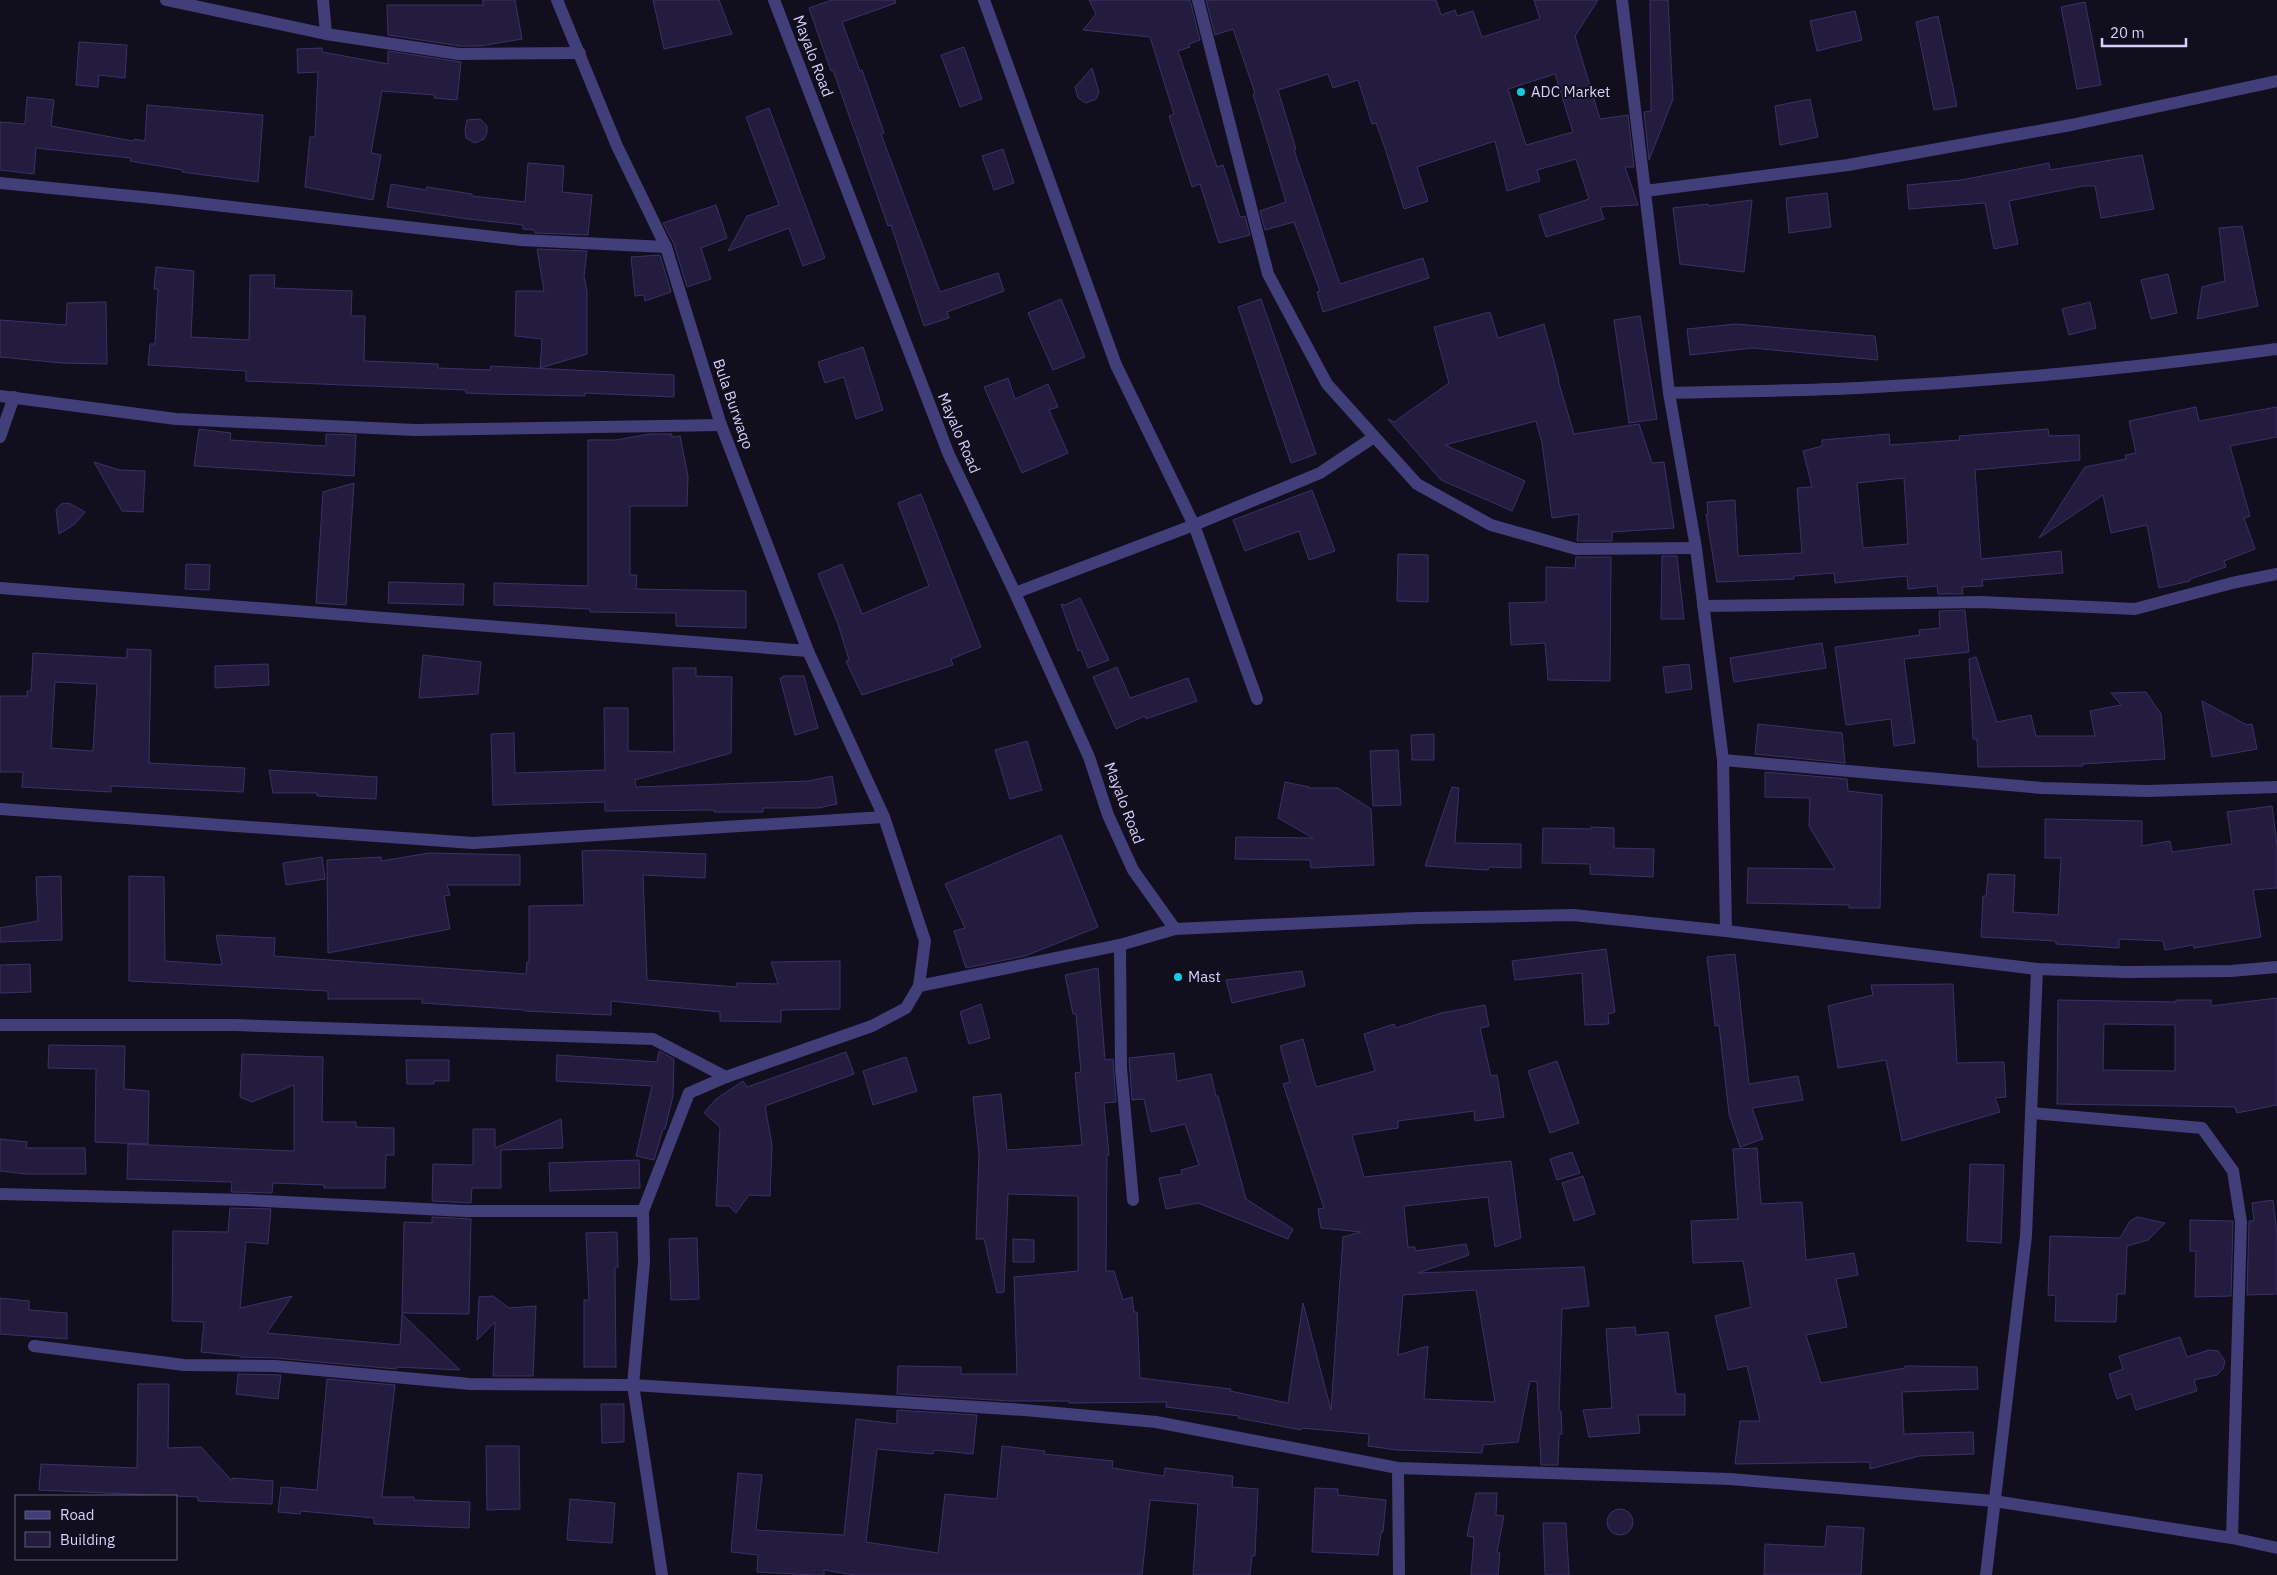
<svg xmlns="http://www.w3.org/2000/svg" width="2277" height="1575" viewBox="0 0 2277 1575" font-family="'IBM Plex Sans',sans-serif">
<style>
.building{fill:#241c3e;stroke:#3c3167;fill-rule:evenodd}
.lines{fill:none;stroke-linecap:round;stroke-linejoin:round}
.minor{stroke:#413e79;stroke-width:12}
.tertiary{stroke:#413e79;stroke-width:12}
.poi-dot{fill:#16cae1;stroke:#110e1e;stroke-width:2}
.labels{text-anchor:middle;stroke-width:4;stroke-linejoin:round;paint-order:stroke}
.street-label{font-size:15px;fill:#d6d0fa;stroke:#110e1e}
.poi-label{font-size:15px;fill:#d6d0fa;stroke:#110e1e;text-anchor:start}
</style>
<rect width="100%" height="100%" fill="#110e1e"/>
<g class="building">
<path d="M482,0H515L522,39L480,46H460L388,35L387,5H484Z"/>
<path d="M653,0H719L732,34L664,49Z"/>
<path d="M832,0H895L896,3L842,22L860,71L862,70L884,133L881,134L940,292L998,273L1004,291L947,312L949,318L924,326L891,225L888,226L833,70L831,71L809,8Z"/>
<path d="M1089,0H1190L1200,40L1189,44L1190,47L1178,51L1217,167L1223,165L1240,217L1245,216L1250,235L1219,243L1200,184L1192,187L1169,116L1174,114L1150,37L1083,30L1096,14Z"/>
<path d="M1206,0H1436L1441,15L1455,10L1457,16L1473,11L1482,37L1540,19L1534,0H1598L1575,36L1600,119L1628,115L1634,167H1625L1638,205L1600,207L1604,219L1546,237L1539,215L1589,199L1576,159L1537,170L1540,181L1507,191L1495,141L1417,167L1428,201L1404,209L1385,148L1376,123L1372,124L1358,80L1333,88L1328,74L1278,90L1296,149L1294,150L1340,284L1423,258L1429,278L1323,312L1317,292L1320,291L1294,222L1265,230L1260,211L1286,202L1253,94L1255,93L1233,29L1215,35ZM1555,74L1573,132L1526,145L1508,89Z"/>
<path d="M1650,0H1668L1673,99L1649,160L1644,112L1651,111Z"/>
<path d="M2085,2L2101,85L2077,89L2061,7Z"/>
<path d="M1855,11L1862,40L1817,51L1810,21Z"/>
<path d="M1938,16L1957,106L1934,110L1916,22Z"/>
<path d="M79,42L127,45L125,78L99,75L98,87L76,85Z"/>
<path d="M964,47L982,99L960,107L941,55Z"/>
<path d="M322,48V52L388,64V51L461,62L457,100L434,98L435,95L382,91L371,153L381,155L373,200L305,187L310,137H315L318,72L298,73L297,49Z"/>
<path d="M1092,68L1099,92L1096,99L1086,103L1078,98L1075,87Z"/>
<path d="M27,97L54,100L51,126L133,141L134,139L145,141L147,105L263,115L258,182L182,172L183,170L130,161L131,158L36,148L34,174L0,170V122L25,124Z"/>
<path d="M1810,99L1818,137L1780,145L1775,106Z"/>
<path d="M769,108L825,258L803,266L789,228L728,251L747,216L779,205L746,117Z"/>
<path d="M480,119L487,126V133L484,139L475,143L466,138L465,130L467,120Z"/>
<path d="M1003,149L1014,183L994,190L982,156Z"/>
<path d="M2142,155L2154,209L2101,218L2095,186H2083L2009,201L2018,244L1994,249L1985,203L1909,209L1907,185L1961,180L2049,163L2050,170Z"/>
<path d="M528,163L564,166L562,192L592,195L588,235L535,233L534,230L523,229V225L468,219L387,207L391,184L426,190L427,187L472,194V196L525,202Z"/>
<path d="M1827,193L1831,227L1789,233L1786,198Z"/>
<path d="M1752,200L1744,272L1680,264L1673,208L1708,204V206Z"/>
<path d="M716,205L727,238L701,248L711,279L687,287L674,244L663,223Z"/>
<path d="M2242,226L2258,306L2197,319L2202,287L2225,281L2219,228Z"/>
<path d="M537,249L587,251L584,276L587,291V354L540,368L542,339L515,336L516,291H544Z"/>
<path d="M660,255L671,292L645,301L644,295L635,296L631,257Z"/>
<path d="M156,267L194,271L191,337L249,340L250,275H275L274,288L352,291L351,316H365L364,361L438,364V368L490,370L491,366L674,375V397L585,393V396L489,394L466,393V390L246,381V371L148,365L150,344H155L158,289H154Z"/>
<path d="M2168,274L2177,313L2151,319L2141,280Z"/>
<path d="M1061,299L1085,357L1053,370L1028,313Z"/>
<path d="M1261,299L1316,454L1291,463L1238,307Z"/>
<path d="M106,302L107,364L62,363L0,357V320L66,325L67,303Z"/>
<path d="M2090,302L2096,328L2069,335L2062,309Z"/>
<path d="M1490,312L1498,338L1544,324L1559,380H1558L1574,434L1639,424L1652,463L1664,462L1674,528L1612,532V541H1577L1579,514L1552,518L1542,443L1536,421L1445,445L1525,481L1512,511L1441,480L1388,419L1394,422L1449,383L1434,327Z"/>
<path d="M1640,316L1657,419L1629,423L1614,320Z"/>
<path d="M1736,324L1875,336L1878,360L1752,348L1690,355L1687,329Z"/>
<path d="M863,347L883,410L856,419L844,377L825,383L818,362Z"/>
<path d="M1008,378L1015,399L1048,384L1058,407L1049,410L1068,453L1022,473L984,387Z"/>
<path d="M2196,407L2199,421L2277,407V437L2230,446L2250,516L2244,518L2255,549L2224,561L2226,567L2190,579V581L2159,588L2147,525L2111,533L2103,495L2039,538L2085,467L2126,459L2125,455L2136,453L2129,421Z"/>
<path d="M199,429L231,433L230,440L326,446V434L356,435L354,476L194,466Z"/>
<path d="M2048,429L2049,436L2079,435L2080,460L1975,470L1981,559L2061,551L2063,573L1982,580L1983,586L1962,587L1963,594H1938L1937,586L1908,589L1907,576L1835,583L1834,573L1794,576V579L1717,582L1706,514H1708L1707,502L1735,500L1738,556L1802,553L1797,488L1812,487L1803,451L1822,446V440L1889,434L1890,445L1960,440L1959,436ZM1904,478L1908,544L1863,548L1857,483Z"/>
<path d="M649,434H672V437L680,436L688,476L687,506H630V575H637L636,589L746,591V628L676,626V613L590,612V609L494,605V583L588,586V440H616Z"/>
<path d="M94,462L119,470L145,471L143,512L122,511Z"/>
<path d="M354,483L346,605L316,603L323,492Z"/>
<path d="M1312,490L1335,551L1309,560L1299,531L1245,551L1233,520Z"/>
<path d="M921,494L981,647L951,659L953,665L862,695L846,661L849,660L838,624L818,574L842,564L862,614L929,586L898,503Z"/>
<path d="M69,503L85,512L75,524L59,534L56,510L61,504Z"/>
<path d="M1398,554L1428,555V602L1397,601Z"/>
<path d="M1662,556H1677L1684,619H1661Z"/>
<path d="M1576,557H1611L1610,681L1548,680L1545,643L1511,645L1509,603L1546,602V567L1575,568Z"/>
<path d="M186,564L210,565L209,590L185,589Z"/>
<path d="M389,582L464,584L463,605L388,603Z"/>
<path d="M1080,598L1109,660L1088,668L1081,650L1078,651L1061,604L1065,605Z"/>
<path d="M1965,610L1969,652L1904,659L1915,743L1894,746L1891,719L1846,725L1835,647L1920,635L1919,630L1940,628L1939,611Z"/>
<path d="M1822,643L1826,668L1734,682L1730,658Z"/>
<path d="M127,649L151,650L149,763L245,768L243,792L111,786V792L22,787L23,772H0V696H27V691H31L33,653L127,658ZM55,682L97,684L93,751L51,748Z"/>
<path d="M423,655L481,662L478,694L419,698Z"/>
<path d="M1976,657L1997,722L2031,715L2036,736H2095L2090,711L2121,705L2111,693L2146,692L2161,714L2165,759L2082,764L2083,766L1978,767L1977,739H1973L1969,659Z"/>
<path d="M268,664L269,685L215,688V666Z"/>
<path d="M1689,664L1692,689L1666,693L1663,667Z"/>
<path d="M1117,667L1130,698L1188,678L1197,701L1146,719L1145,716L1116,729L1093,677Z"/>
<path d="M673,668H696V676L732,677L731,753L635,780L636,787L809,781L832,776L837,804L818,808H763V812H714V810L605,811V802L493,805L491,734L514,733L515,773L605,770L604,708H628V751L674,752Z"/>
<path d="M783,676H804L818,728L795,735L780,678H783Z"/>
<path d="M2202,701L2247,725L2252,724L2257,749L2212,757Z"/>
<path d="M1758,724L1842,733L1845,763L1755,754Z"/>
<path d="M1434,734V760H1412L1411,735Z"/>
<path d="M1027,741L1042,790L1010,799L995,750Z"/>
<path d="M1398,750L1401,805L1373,806L1370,751Z"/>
<path d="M269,770L377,777L376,799L317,796V793H273Z"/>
<path d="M1765,772L1847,779L1848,791L1882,795L1880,908H1849V905L1747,903L1748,868L1835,869L1809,826L1810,798L1765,797Z"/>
<path d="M1285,782L1309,787L1308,788H1338L1371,809L1374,865L1311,868L1310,860L1235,859L1236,837L1313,838L1278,818Z"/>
<path d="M1452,787L1459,788L1455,843L1521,844V868L1489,867L1488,870L1425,866Z"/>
<path d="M2272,806L2277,845V888L2253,890L2261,937L2194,948L2193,945L2165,950L2163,941L2119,939V948L2056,944V941L1981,937L1983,896H1986L1988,874L2015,875L2013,912L2058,915L2061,858H2045V819L2142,821V846L2170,841L2172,852L2232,844L2227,812Z"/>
<path d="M1591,827L1614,828V848L1654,849L1653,877L1590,874V864L1542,863L1543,828L1591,829Z"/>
<path d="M1061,835L1098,927L1025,956L966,968L954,931L965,928L945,884Z"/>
<path d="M603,850L706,854L705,878L643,875L647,980L737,987V983L778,984L771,962L840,961V1009L781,1010V1022L720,1021V1012L611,1001V1015L525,1011V1010L422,1003V999H328V991L129,981V876L164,877L165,961L222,965L216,935L275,938L274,956L526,974L527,962H529V906L584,905L582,851Z"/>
<path d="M429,853L520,855V885H447L450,895L444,896L450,929L328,953L327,860L381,857V861Z"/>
<path d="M322,857L325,879L286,885L283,863Z"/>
<path d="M61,876L62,940L0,942V928L38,921L36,877Z"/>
<path d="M1606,949L1615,1012L1608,1014L1609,1024L1585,1025L1582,973L1515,980L1512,961Z"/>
<path d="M1735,954L1749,1084L1798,1076L1803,1100L1752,1108L1763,1139L1740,1147L1729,1114L1719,1025L1715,1026L1707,957Z"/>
<path d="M30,964L31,992L0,993V965Z"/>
<path d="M1098,968L1105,1060L1113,1059L1116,1102L1104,1103L1109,1155H1107L1106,1271H1114L1123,1300L1132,1297L1134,1312H1137L1140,1378L1231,1389L1230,1391L1288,1403L1303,1303L1331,1410L1343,1237L1361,1232L1321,1228L1318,1209L1324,1208L1283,1084L1290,1082L1280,1046L1303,1039L1316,1087L1375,1071L1364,1034L1394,1024L1396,1028L1441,1013L1485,1005L1489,1026L1480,1028L1491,1076L1497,1075L1504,1117L1475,1121L1474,1111L1398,1121V1128L1352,1135L1364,1177L1511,1161L1521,1238L1495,1247L1488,1197L1404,1206L1408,1247H1415V1251L1466,1244L1469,1255L1418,1273L1584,1267L1589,1306L1562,1309L1559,1411H1561L1562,1434H1559L1558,1465H1541L1537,1382L1530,1381L1518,1442L1483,1445L1482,1453L1397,1450L1368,1446L1369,1434L1301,1428V1430L1238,1418L1239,1416L1166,1407L1167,1402L1069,1403V1401H1010L897,1394L898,1366L961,1367V1374H1017L1014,1277L1078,1271V1196L1008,1194L1004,1292L997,1293L984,1239H976L979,1154L973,1097L1001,1094L1007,1150L1082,1145L1075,1073L1081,1072L1076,1014H1073L1065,975ZM1476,1290L1495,1402L1424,1399L1428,1346L1398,1355L1403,1295Z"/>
<path d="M1302,971L1305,986L1232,1003L1226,980Z"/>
<path d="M1953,984L1957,1063L2004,1062L2006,1097L1995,1098L2000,1112L1902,1141L1886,1060L1838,1068L1828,1006L1873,995L1871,985Z"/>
<path d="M2277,998V1105L2237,1113L2235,1107L2057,1104L2058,1000L2176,1002V1000H2211V1006ZM2104,1024L2175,1025V1071L2103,1070Z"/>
<path d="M981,1004L990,1038L969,1044L960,1012Z"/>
<path d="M49,1045L125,1046L124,1089L149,1091L148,1144L95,1142L96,1069L48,1068Z"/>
<path d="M659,1051L674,1059L673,1096L665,1129H663L654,1160L636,1156L652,1086L556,1081L557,1055L657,1062Z"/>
<path d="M846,1052L854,1074L765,1106L772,1145L770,1196L749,1195L736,1213L729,1206H716L720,1127L704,1113L716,1099L743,1081L747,1087Z"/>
<path d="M1174,1053L1177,1081L1211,1074L1216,1096H1218L1246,1199L1293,1229L1288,1239L1198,1203L1166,1209L1159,1178L1182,1174L1181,1170L1199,1165L1185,1124L1151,1132L1144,1099L1132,1100L1129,1058Z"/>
<path d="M242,1054L323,1057L322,1122H356V1127L394,1128V1155H386L385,1188H324V1185L273,1183L272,1193L231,1192L232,1182L127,1179L128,1144L294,1151V1085L252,1102L240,1097Z"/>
<path d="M906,1057L917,1091L873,1105L863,1071Z"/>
<path d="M406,1060H449V1081H434V1084H407Z"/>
<path d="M1557,1061L1579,1123L1550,1133L1528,1071Z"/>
<path d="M561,1119L563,1148L501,1150V1188H472L471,1203L432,1201L433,1164L473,1165V1129H495V1148Z"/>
<path d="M0,1139L27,1142L26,1148H85L86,1174H26L0,1171Z"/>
<path d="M1757,1148L1761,1204L1802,1202L1806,1260L1854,1253L1858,1275L1836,1279L1847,1327L1806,1335L1821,1383L1905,1368V1366L1977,1367L1978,1389L1902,1392L1904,1434L1973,1432L1974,1454L1919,1456L1870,1469V1462L1735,1464L1740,1421H1760L1747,1366L1728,1370L1715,1316L1751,1307L1743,1261L1693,1263L1691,1221L1738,1219L1733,1149Z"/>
<path d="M1572,1152L1580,1173L1557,1180L1550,1159Z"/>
<path d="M639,1160L640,1188L550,1191L549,1163Z"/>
<path d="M1970,1164L2004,1165L2001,1243L1967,1241Z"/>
<path d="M1583,1176L1595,1214L1574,1221L1562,1183Z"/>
<path d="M2273,1200L2277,1234V1294L2247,1295L2249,1221H2254L2252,1203Z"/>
<path d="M230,1208L271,1209L268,1244L246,1242L240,1308L292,1296L267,1333L400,1345L402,1314L460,1370L396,1367V1369L276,1358L240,1357V1356L201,1352L204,1322L172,1321L173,1231L228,1232Z"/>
<path d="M432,1217L471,1219L469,1314L402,1313L404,1222L432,1223Z"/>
<path d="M2137,1217L2165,1223L2148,1240L2127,1246L2125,1294H2117L2116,1322L2055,1321L2056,1296L2048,1295L2050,1236L2120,1238L2130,1221Z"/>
<path d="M2190,1220L2233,1221L2231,1296L2195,1297L2196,1251H2190Z"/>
<path d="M617,1232L618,1267H615L616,1367H584V1300H589L586,1233Z"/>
<path d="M697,1238L699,1299L671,1300L669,1239Z"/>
<path d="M1013,1239L1034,1240V1262H1013Z"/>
<path d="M493,1296L509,1308L536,1306L533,1376H493L495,1322L477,1340L479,1297Z"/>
<path d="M0,1298L29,1301V1310L67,1313V1339L0,1334Z"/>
<path d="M1635,1327L1636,1335L1668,1332L1676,1394H1685V1415H1638L1640,1433L1589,1437L1583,1410L1612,1408L1606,1329Z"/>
<path d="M2180,1337L2187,1357L2209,1350L2218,1351L2225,1361L2223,1369L2217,1375L2194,1380L2197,1391L2136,1410L2131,1394L2117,1399L2109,1374L2123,1369L2119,1356Z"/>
<path d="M238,1374L281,1375L278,1399L236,1394Z"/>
<path d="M327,1379L395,1385L382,1497H414V1500L470,1502L469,1528L374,1524V1518L301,1511L300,1514L278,1512L281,1487L317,1490Z"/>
<path d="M138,1384H169L168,1448L201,1447L232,1481V1478L273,1481L272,1504L198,1501V1497L39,1490L41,1464L137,1468Z"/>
<path d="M601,1404H624V1442L602,1443Z"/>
<path d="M897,1410L977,1415L973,1454L934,1450L933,1454L877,1449L866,1542L938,1553L945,1494L997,1499L1002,1446L1045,1451L1044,1454L1113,1461L1112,1468L1164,1476L1165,1468L1233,1476L1232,1487L1258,1489L1255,1556H1252L1250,1575H1193L1198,1504L1150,1500L1142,1575H854L824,1570V1575H814L757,1572L758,1555L731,1552L738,1473L762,1475L756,1530L844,1535L856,1419L897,1424Z"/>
<path d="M486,1446H519L520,1509L487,1510Z"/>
<path d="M1315,1488L1338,1489V1495L1386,1500L1383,1532H1381L1378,1555L1312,1552Z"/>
<path d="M1476,1493H1497L1496,1515L1504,1516L1497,1552L1500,1553L1498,1575H1471L1474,1537L1467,1536Z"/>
<path d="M570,1499L615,1503L612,1543L567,1540Z"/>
<circle cx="1620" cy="1522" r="13"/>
<path d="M1543,1523H1566L1569,1575H1545Z"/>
<path d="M1827,1526L1864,1528L1861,1575H1764L1765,1544L1825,1547Z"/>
</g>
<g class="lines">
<g class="minor">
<path d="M166,0L326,34L459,54L580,53"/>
<path d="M323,0L326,34"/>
<path d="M984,0L1116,365L1194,525L1257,699"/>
<path d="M1198,0L1268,274L1327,384L1417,484L1491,525L1576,549L1696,548"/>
<path d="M1622,0L1669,393L1696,548L1723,760L1726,931"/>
<path d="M0,183L162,199L521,240L666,247"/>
<path d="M1645,191L1848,165L2071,125L2277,81"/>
<path d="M1669,393C1732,391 1795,391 1858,388C1998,381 2138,368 2277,349"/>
<path d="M0,396L176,419L415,430L721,425"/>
<path d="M0,437L14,397"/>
<path d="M0,588L808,651"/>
<path d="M1015,593L1194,525L1320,473L1374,437"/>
<path d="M1703,606L1981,602L2135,609L2232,583L2277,574"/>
<path d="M1723,760L2042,788L2146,791L2277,787"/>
<path d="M0,809L473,843L884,817"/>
<path d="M1120,945L1121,1068L1133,1200"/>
<path d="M919,986L1120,945L1175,929"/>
<path d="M0,1025H234L653,1039L726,1077L872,1026L906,1008L919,986L925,941L884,817L808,651L721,425L666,247L617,146L557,0"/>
<path d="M2031,1113L2202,1128L2233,1171L2241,1222L2232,1538"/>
<path d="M0,1194L245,1200L465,1211H643"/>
<path d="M34,1346L184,1365L275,1366L470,1384L633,1385L1024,1410L1156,1422L1398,1468L1730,1479L1994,1501L2232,1538L2277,1548"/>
<path d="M1398,1468L1399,1575"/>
<path d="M662,1575L633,1385L644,1262L643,1211L689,1093L726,1077"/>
<path d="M1986,1575L2026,1236L2037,969"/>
</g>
<path class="tertiary" d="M774,0L949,455L1015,593L1089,757L1108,815L1133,870L1175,929L1417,918L1573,915L1726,931L2037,969L2126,972L2231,971L2277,967"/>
</g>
<g class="poi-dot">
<circle cx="1521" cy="92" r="5"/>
<circle cx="1178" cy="977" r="5"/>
</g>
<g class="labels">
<g class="street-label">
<text transform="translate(813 56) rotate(69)" y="5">Mayalo Road</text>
<text transform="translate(733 404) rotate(71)" y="5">Bula Burwaqo</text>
<text transform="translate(959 433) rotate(67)" y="5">Mayalo Road</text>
<text transform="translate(1124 803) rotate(69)" y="5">Mayalo Road</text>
</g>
<g class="poi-label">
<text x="1531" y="97">ADC Market</text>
<text x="1188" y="982">Mast</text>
</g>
</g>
<rect x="15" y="1495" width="162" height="65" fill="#110e1e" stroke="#605c76"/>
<rect x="25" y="1511" width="25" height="8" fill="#413e79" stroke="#605c76"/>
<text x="60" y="1520" font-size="15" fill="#d6d0fa">Road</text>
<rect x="25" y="1532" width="25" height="15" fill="#241c3e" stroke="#605c76"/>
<text x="60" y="1545" font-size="15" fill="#d6d0fa">Building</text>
<path d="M2102 38v8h84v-8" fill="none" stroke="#d6d0fa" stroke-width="2.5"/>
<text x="2110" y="38" font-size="15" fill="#d6d0fa" stroke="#110e1e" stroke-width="4" paint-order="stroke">20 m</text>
</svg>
